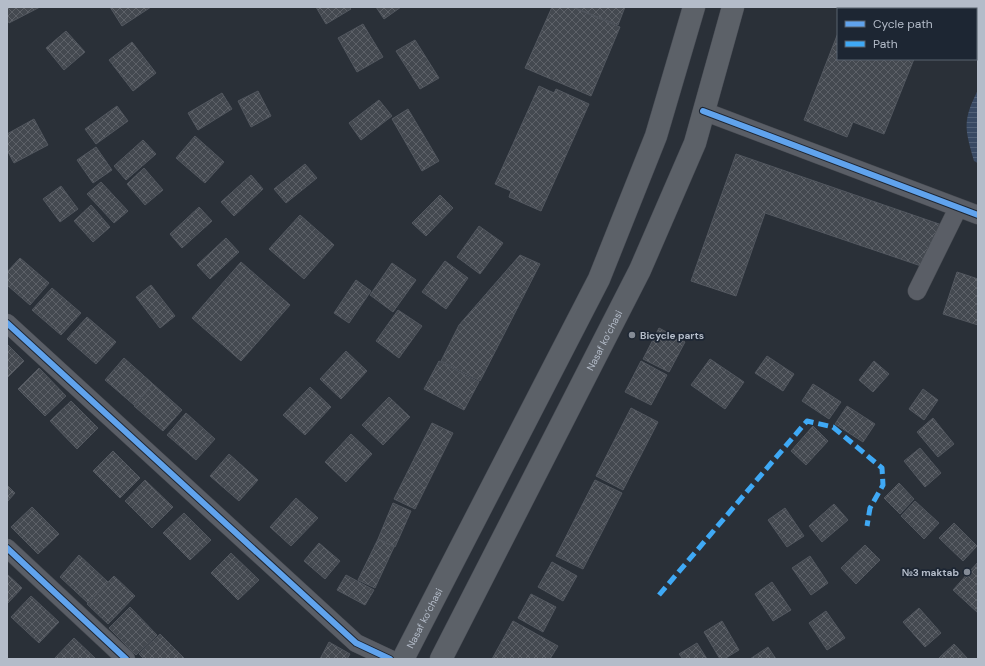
<svg xmlns="http://www.w3.org/2000/svg" width="985" height="666" viewBox="0 0 985 666" font-family="'DM Sans',sans-serif">
<style>
.water{fill:url(#water-rules)}
.building{fill:url(#building-cross-hatch);stroke:#52575f}
.lines{fill:none;stroke-linecap:round;stroke-linejoin:round}
.minor-casing{stroke:#484c53;stroke-width:19}
.major-casing{stroke:#484c55;stroke-width:23}
.minor{stroke:#5a5e66;stroke-width:18}
.major{stroke:#5c6168;stroke-width:22}
.quiet{stroke:#3fa9f5;stroke-width:5;stroke-dasharray:10 5;stroke-linecap:butt}
.cycleway-casing{stroke:#1d2633;stroke-width:8}
.cycleway{stroke:#60a3ed;stroke-width:6}
.poi-dot{fill:#848b96;stroke:#1d2633;stroke-width:1.5}
.labels{text-anchor:middle;stroke-width:3.5;stroke-linejoin:round;paint-order:stroke}
.poi-label{font-size:10px;font-weight:bold;fill:#b4bcc9;stroke:#1d2633;text-anchor:start}
.street-label{font-size:10px;fill:#b4bcc9;stroke:#1d2633}
</style>
<defs>
<pattern id="water-rules" width="6" height="5" patternUnits="userSpaceOnUse"><rect width="6" height="5" fill="#384963"/><path d="M0 2.5h6" fill="none" stroke="#526178"/></pattern>
<pattern id="building-cross-hatch" width="8" height="8" patternUnits="userSpaceOnUse"><rect width="8" height="8" fill="#444950"/><path d="M0 0l8 8M0 8l8-8" fill="none" stroke="#5d6168"/></pattern>
</defs>
<rect width="100%" height="100%" fill="#2a3038"/>
<path class="water" d="M978,90V163L974,161C965,129 962,121 978,90Z"/>
<g class="building">
<path d="M7,7H40L9,23L7,19Z"/>
<path d="M110,7H151L122,26Z"/>
<path d="M316,7H349L351,9L326,24Z"/>
<path d="M376,7H401L384,19Z"/>
<path d="M552,7H572L620,27L591,96L525,68Z"/>
<path d="M573,7H625L618,25Z"/>
<path d="M932,7H978V22H976V9H938Z"/>
<path d="M363,24L383,57L357,72L338,38Z"/>
<path d="M66,31L85,52L64,70L46,48Z"/>
<path d="M838,33V59H914L884,134L853,122L847,137L804,120Z"/>
<path d="M415,40L439,78L420,89L396,51Z"/>
<path d="M132,42L156,73L133,91L109,60Z"/>
<path d="M539,86L554,93L556,89L589,104L541,211L509,197L511,191L495,184Z"/>
<path d="M258,91L271,116L251,127L238,101Z"/>
<path d="M222,93L232,109L198,130L188,113Z"/>
<path d="M379,100L392,116L361,140L349,123Z"/>
<path d="M117,106L128,121L96,144L85,129Z"/>
<path d="M408,109L439,161L422,171L392,119Z"/>
<path d="M34,119L48,145L14,163L7,150V134Z"/>
<path d="M195,136L224,162L205,183L176,158Z"/>
<path d="M143,140L156,154L126,180L114,166Z"/>
<path d="M96,147L112,170L93,183L77,160Z"/>
<path d="M736,154L942,225L927,268L765,213L736,296L691,281Z"/>
<path d="M305,164L317,178L286,203L274,189Z"/>
<path d="M144,168L163,190L145,205L127,184Z"/>
<path d="M251,175L263,189L234,216L221,202Z"/>
<path d="M101,182L128,211L114,223L87,194Z"/>
<path d="M61,186L78,209L60,222L43,199Z"/>
<path d="M440,195L453,208L426,236L412,223Z"/>
<path d="M91,205L110,227L93,242L74,221Z"/>
<path d="M199,207L212,221L182,248L170,234Z"/>
<path d="M300,215L334,245L304,279L269,249Z"/>
<path d="M479,226L503,243L480,274L457,257Z"/>
<path d="M226,238L239,252L210,279L197,265Z"/>
<path d="M520,255L540,264L480,381L441,361L459,325Z"/>
<path d="M20,258L49,283L30,305L7,285V272Z"/>
<path d="M445,261L468,278L446,309L422,292Z"/>
<path d="M241,262L290,305L241,361L192,318Z"/>
<path d="M392,263L416,280L393,312L370,295Z"/>
<path d="M957,272L978,279V325L943,314Z"/>
<path d="M356,280L371,291L349,323L334,313Z"/>
<path d="M151,285L175,316L160,328L136,297Z"/>
<path d="M52,288L81,313L61,335L32,310Z"/>
<path d="M398,310L422,326L399,358L376,341Z"/>
<path d="M87,317L116,342L96,364L67,339Z"/>
<path d="M659,328L685,342L669,372L643,359Z"/>
<path d="M7,344L24,361L7,378Z"/>
<path d="M346,351L367,371L341,399L320,379Z"/>
<path d="M767,356L794,374L783,391L755,373Z"/>
<path d="M124,358L153,384L134,405L105,380Z"/>
<path d="M710,359L744,382L725,409L691,385Z"/>
<path d="M439,361L479,382L464,410L424,389Z"/>
<path d="M641,361L667,375L651,405L625,392Z"/>
<path d="M874,361L889,374L873,392L859,380Z"/>
<path d="M39,368L66,396L45,416L18,389Z"/>
<path d="M153,384L182,410L163,431L134,406Z"/>
<path d="M813,384L841,402L829,419L802,401Z"/>
<path d="M310,387L331,407L305,435L283,415Z"/>
<path d="M923,389L938,400L924,420L909,409Z"/>
<path d="M389,397L410,417L383,445L362,425Z"/>
<path d="M71,401L98,428L77,449L50,421Z"/>
<path d="M847,406L875,424L863,442L835,424Z"/>
<path d="M631,408L658,422L623,490L596,476Z"/>
<path d="M186,413L215,439L196,460L167,435Z"/>
<path d="M933,418L954,444L938,457L917,432Z"/>
<path d="M432,423L453,433L415,509L394,499Z"/>
<path d="M813,426L828,441L806,465L791,451Z"/>
<path d="M351,434L372,454L346,482L325,462Z"/>
<path d="M920,448L941,473L925,487L904,461Z"/>
<path d="M113,451L140,478L120,498L93,471Z"/>
<path d="M229,454L258,480L239,501L210,476Z"/>
<path d="M145,480L173,507L152,528L125,501Z"/>
<path d="M595,480L622,493L583,569L556,556Z"/>
<path d="M899,483L914,499L900,514L884,498Z"/>
<path d="M7,485L15,493L7,502Z"/>
<path d="M296,498L318,518L291,546L270,527Z"/>
<path d="M915,501L939,523L924,539L901,516Z"/>
<path d="M393,503L411,511L395,547L378,539Z"/>
<path d="M834,504L848,520L822,542L809,526Z"/>
<path d="M32,507L59,534L38,554L11,527Z"/>
<path d="M785,508L804,536L787,547L768,520Z"/>
<path d="M184,513L211,540L190,560L163,533Z"/>
<path d="M954,523L977,546L963,561L939,538Z"/>
<path d="M378,539L394,547L375,588L358,580Z"/>
<path d="M319,543L340,561L325,579L304,561Z"/>
<path d="M865,545L880,560L856,584L841,568Z"/>
<path d="M231,553L259,580L238,600L211,573Z"/>
<path d="M79,555L108,582L88,603L60,577Z"/>
<path d="M810,556L828,583L811,595L792,568Z"/>
<path d="M552,562L577,576L563,601L538,587Z"/>
<path d="M978,562V613L953,590Z"/>
<path d="M7,574L22,588L7,604Z"/>
<path d="M346,575L374,590L365,605L337,590Z"/>
<path d="M114,576L135,596L108,624L87,604Z"/>
<path d="M772,582L791,610L773,621L755,594Z"/>
<path d="M531,594L556,607L543,632L518,618Z"/>
<path d="M31,596L59,622L39,643L11,617Z"/>
<path d="M130,607L157,635L136,655L109,628Z"/>
<path d="M919,608L941,633L925,647L903,622Z"/>
<path d="M826,611L845,638L827,650L809,623Z"/>
<path d="M513,621L558,646L550,659H492Z"/>
<path d="M722,621L739,650L724,659H720L704,632Z"/>
<path d="M160,634L185,659H144L139,654Z"/>
<path d="M74,638L96,659H54Z"/>
<path d="M329,642L350,654L347,659H320Z"/>
<path d="M697,643L707,659H683L679,654Z"/>
<path d="M954,644L968,659H939V658Z"/>
<path d="M768,647L776,659H750Z"/>
</g>
<g class="lines">
<g class="minor-casing">
<g id="minor">
<path d="M703,111L978,215"/>
<path d="M917,291L958,208"/>
<path d="M7,323L356,643L390,659"/>
<path d="M7,548L126,659"/>
</g>
</g>
<g class="major-casing">
<g id="major">
<path id="s1" d="M403,659L599,279L656,136L694,7"/>
<path id="s2" d="M441,659L640,270L695,143L733,7"/>
</g>
</g>
<use href="#minor" class="minor"/>
<use href="#major" class="major"/>
<path class="quiet" d="M659,595L807,421L833,427L882,468L883,485L870,508L867,526"/>
<g class="cycleway-casing">
<g id="cycleway">
<path d="M703,111L978,215"/>
<path d="M7,323L356,643L390,659"/>
<path d="M7,548L126,659"/>
</g>
</g>
<use href="#cycleway" class="cycleway"/>
</g>
<g class="poi-dot">
<circle cx="632" cy="335" r="4"/>
<circle cx="967" cy="572" r="4"/>
</g>
<g class="labels">
<g class="poi-label">
<text x="640" y="339">Bicycle parts</text>
<text x="959" y="576" text-anchor="end">№3 maktab</text>
</g>
<g class="street-label">
<text dy="4" stroke="none"><textPath href="#s2" startOffset="358">Nasaf ko‘chasi</textPath></text>
<text dy="4" stroke="none"><textPath href="#s1" startOffset="46">Nasaf ko‘chasi</textPath></text>
</g>
</g>
<rect width="985" height="666" fill="none" stroke="#b4bcc9" stroke-width="16"/>
<rect x="837" y="8" width="140" height="52" fill="#1d2633" stroke="#59626f"/>
<rect x="845" y="21" width="20" height="6" fill="#60a3ed" stroke="#59626f"/>
<text x="873" y="28" font-size="12" fill="#b4bcc9">Cycle path</text>
<rect x="845" y="41" width="20" height="6" fill="#3fa9f5" stroke="#59626f"/>
<text x="873" y="48" font-size="12" fill="#b4bcc9">Path</text>
</svg>
